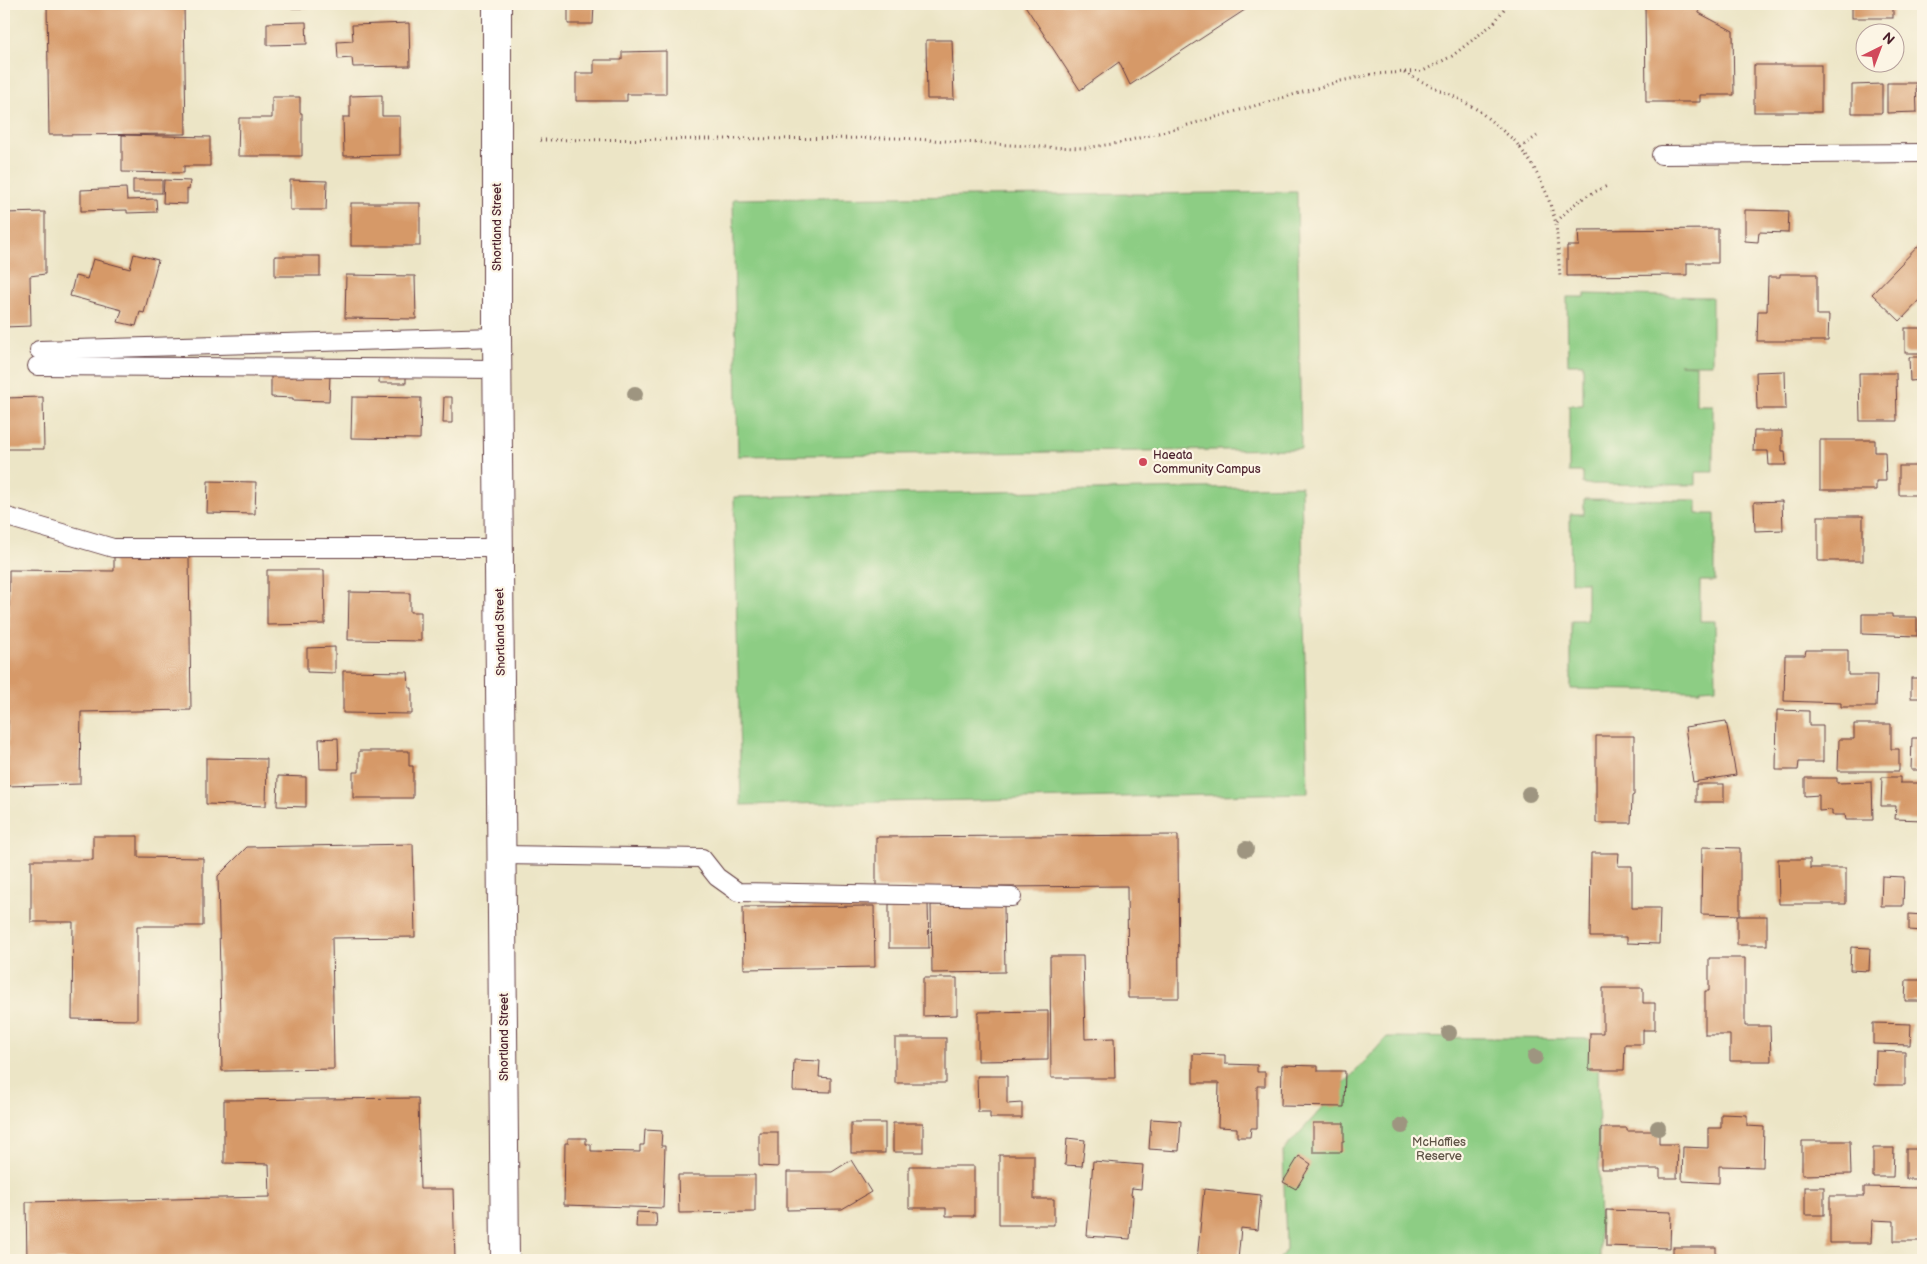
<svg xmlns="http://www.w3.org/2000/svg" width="1927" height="1264" viewBox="0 0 1927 1264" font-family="'Balsamiq Sans',sans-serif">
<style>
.green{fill:#8dcd84;stroke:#6c7658}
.building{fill:#d69968}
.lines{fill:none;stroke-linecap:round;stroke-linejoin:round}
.service-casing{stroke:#623d42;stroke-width:20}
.minor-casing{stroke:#623d42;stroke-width:30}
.path{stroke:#623d42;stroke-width:3;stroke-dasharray:1 4;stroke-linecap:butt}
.service{stroke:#fff;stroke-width:18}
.minor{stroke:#fff;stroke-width:28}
.tree{fill:#9e9580}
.poi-dot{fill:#d1495b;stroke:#fcf5e5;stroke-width:2}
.labels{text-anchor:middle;stroke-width:4.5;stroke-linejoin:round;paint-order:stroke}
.street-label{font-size:12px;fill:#4a1f2b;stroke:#fcf5e5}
.poi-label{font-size:12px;fill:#4a1f2b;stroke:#fcf5e5;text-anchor:start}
.park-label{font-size:12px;fill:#5e5346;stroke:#fcf5e5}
</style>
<rect width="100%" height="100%" fill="#fcf5e5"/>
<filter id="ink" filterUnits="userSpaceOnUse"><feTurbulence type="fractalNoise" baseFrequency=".02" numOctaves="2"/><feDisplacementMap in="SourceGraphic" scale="10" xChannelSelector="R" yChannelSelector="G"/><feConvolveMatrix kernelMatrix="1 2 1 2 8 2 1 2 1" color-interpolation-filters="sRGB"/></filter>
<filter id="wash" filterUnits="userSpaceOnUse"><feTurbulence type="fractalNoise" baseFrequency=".0096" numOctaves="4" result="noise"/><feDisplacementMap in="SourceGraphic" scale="20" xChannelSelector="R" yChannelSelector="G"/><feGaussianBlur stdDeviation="1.12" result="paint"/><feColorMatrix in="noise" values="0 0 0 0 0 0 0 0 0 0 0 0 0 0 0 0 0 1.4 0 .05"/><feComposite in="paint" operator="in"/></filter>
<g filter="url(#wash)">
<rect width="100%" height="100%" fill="#ece5c6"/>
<g class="green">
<path d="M1297,192L1301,449L738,456L733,199Z"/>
<path d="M1585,294L1712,297V364H1679L1696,365V405H1713V472H1696V485L1583,484V472H1569V405H1583V364H1568L1567,297H1585Z"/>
<path d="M1301,486L1308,793L741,805L734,497Z"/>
<path d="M1584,499L1697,500V514H1715V581H1700V621H1715L1716,688L1700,689V691L1571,689V621H1587V582H1571L1570,514H1584Z"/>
<path d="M1387,1037L1598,1039L1600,1260H1279L1286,1249L1283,1151Z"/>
</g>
<g id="blocks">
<g class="building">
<path d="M47,4H184L186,134L49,135Z"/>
<rect x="292" y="4" width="34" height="4"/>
<path d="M568,4H594L593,24H568Z"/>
<path d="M1024,4H1254L1130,85L1119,62L1080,90Z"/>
<path d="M1645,4H1698L1699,13L1733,31L1734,95H1700V102H1646Z"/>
<rect x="1852" y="4" width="41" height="14"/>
<path d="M306,22L307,44L267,45V23Z"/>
<path d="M409,23L410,66L353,67L352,58L338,59L337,42L353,41L352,25Z"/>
<path d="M926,40H952L954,99H927Z"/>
<path d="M666,51V94H627V101H576V73H594V60H622V52Z"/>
<rect x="1754" y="65" width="67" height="47"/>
<path d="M1887,83H1916L1917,112L1887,113Z"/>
<path d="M1882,84V113H1852V85Z"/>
<path d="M382,95V116H400V155L344,156L343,117H350V96Z"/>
<path d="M272,97H300V113H302V156H238L239,118H272Z"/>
<path d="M122,135L210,137V166H184V173L122,172Z"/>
<rect x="133" y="180" width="29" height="13"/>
<path d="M164,180L190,181L189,190L187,189V204L163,203Z"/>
<path d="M290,180L327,181L326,210H290Z"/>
<path d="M126,188L127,200L156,199L157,212L127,213V210L81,211V190Z"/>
<rect x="351" y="203" width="69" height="43"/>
<path d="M1745,210L1789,211L1788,233L1759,232L1758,242L1745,241Z"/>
<path d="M45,212V274L30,276L31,326L4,327V213Z"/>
<path d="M1718,229V263H1687V275L1567,276V246H1579L1578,230Z"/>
<path d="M1923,241V297L1900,321L1872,294Z"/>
<path d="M134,254L158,260L144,313L140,312L136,326L118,322L122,310L70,296L75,276L87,279L93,259L130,269Z"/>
<rect x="275" y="256" width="45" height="20"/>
<path d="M1780,274H1817V315H1829L1828,341H1757L1758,311H1767L1768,277H1780Z"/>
<path d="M346,275L415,276L416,319L345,318Z"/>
<rect x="1905" y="328" width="18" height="25"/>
<path d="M1909,357H1923V380L1910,381Z"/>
<path d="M1785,371L1786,409H1757L1756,372Z"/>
<path d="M1859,373H1896L1897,421H1860Z"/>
<path d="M293,374L330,375L329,401L293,400V398L271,397V376L293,377Z"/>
<rect x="379" y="374" width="27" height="9"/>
<path d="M43,397L44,449H4V398Z"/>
<path d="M352,397L421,398L420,439L351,438Z"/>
<path d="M444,397H452V423H443Z"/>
<path d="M1754,431H1782V451H1785L1786,465H1769L1768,451H1753Z"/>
<path d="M1820,440H1875V452H1885L1886,481H1876V490H1820Z"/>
<rect x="1899" y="466" width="24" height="29"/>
<path d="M208,481L256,482L255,514L207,513Z"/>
<path d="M1782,501L1783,530L1755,531L1754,502Z"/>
<rect x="1818" y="516" width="45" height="45"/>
<path d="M114,557H189L191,710L81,712L80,784L7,786L8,720L4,721V633H9V570L114,571Z"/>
<path d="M267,570H324L325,624L267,625Z"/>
<path d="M349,592L410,593V612H421V641L348,640Z"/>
<path d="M1862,614H1892V617H1917V636L1862,634Z"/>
<path d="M335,647V673L307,672V648Z"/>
<path d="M1806,650H1848V675H1877L1876,707H1841V703L1784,701L1785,655H1805Z"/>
<path d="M343,671L408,672L409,688H412V714L343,713Z"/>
<rect x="1911" y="678" width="12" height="20"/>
<path d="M1777,710L1809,711V726H1823V762H1799L1798,770H1776Z"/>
<path d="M1726,721L1736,775L1693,782L1685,727Z"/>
<path d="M1854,724H1891V749H1899V771H1838L1839,739H1854Z"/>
<path d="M1596,736H1634V795L1632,796L1631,823H1596Z"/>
<path d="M338,738L339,769H320L319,739Z"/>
<path d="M1912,738H1923V770H1911Z"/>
<path d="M359,751H409V766H413V798H353V772H359Z"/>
<path d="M206,758L267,759L266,806L206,804Z"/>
<path d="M278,776L306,777V807L277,806Z"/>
<path d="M1882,777H1900V783H1923V820L1895,819L1896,806H1881Z"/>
<path d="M1805,778H1837V783L1872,782L1873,820H1846L1845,815H1832V810L1819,811V795L1805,796Z"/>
<rect x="1696" y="784" width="28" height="18"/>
<path d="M1178,835L1179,998H1128L1127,886L876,888V837Z"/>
<path d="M93,836H138V857L203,858V926H137V1020L72,1019L73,922H31V860H93Z"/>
<path d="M413,844L415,937L332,938L334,1069L222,1071L218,876L247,847Z"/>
<path d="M1702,847L1740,848V915L1701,914Z"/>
<path d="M1591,853H1619L1618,866H1632V908H1660L1659,944L1627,943V937H1590Z"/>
<path d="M1778,859H1810V868H1846V904H1779Z"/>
<path d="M1882,876L1904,877L1903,906H1881Z"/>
<path d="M928,903L929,948H889V904Z"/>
<path d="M931,905H1004L1005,972L932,973Z"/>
<path d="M874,906L875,967L744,969L743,907Z"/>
<path d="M1909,914L1923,915V931L1909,930Z"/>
<rect x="1737" y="916" width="30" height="29"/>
<path d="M1851,947L1870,948L1869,971L1850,970Z"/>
<path d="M1050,956H1083L1085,1039L1114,1038L1115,1078H1051Z"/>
<path d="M1709,958H1745V1026H1770L1771,1061H1730V1035H1705V991H1709Z"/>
<path d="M923,978H957V1015L923,1016Z"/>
<path d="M1906,980H1923V1001H1905Z"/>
<path d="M1603,988H1643V1003H1655V1030H1643V1044H1625L1624,1070H1589L1590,1033H1603Z"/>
<path d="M1048,1011V1060L978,1061V1012Z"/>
<path d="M1873,1023L1911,1024L1910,1045L1873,1044Z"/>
<rect x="895" y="1038" width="51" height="45"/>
<path d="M1876,1051L1905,1052V1085H1875Z"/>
<path d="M1193,1054L1225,1055V1064L1257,1065V1072H1265V1086H1257V1128H1251L1250,1137H1237V1128L1218,1127L1219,1083H1193Z"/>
<path d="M794,1060L820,1061L819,1077L831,1078V1092L793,1091Z"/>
<path d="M1282,1065L1318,1066V1071H1345L1344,1107L1281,1106Z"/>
<path d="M977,1076H1007V1104L1022,1103V1118H990V1112H978Z"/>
<path d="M418,1098L420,1189H453L455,1260H27L26,1202L270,1197L269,1164L224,1163V1100Z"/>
<path d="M1721,1114L1747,1115V1126L1764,1127L1763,1167L1719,1166V1183L1682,1181L1683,1147L1708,1148V1128H1721Z"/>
<path d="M1151,1119L1181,1121L1179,1151L1149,1149Z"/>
<rect x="851" y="1123" width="34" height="30"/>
<rect x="893" y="1123" width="30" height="29"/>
<path d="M1313,1123H1344V1141H1342V1152H1313Z"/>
<path d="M1601,1128H1627V1131H1659V1144H1678L1677,1178H1660V1169H1601Z"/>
<path d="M645,1130L662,1131L661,1146H665L663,1208L564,1205L565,1143H568V1138H586V1144H591V1151L640,1152V1145H644Z"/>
<path d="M759,1132H778V1167L759,1166Z"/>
<path d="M1067,1138L1085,1140L1082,1166L1065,1165Z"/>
<path d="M1802,1141H1850L1851,1174L1802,1175Z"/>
<path d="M1873,1148H1894L1893,1177H1873Z"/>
<rect x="1906" y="1149" width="17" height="30"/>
<path d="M999,1155H1034V1199H1054V1225H999Z"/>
<path d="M1299,1156L1311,1164L1296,1189L1283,1182Z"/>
<path d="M851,1160L871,1192L842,1209L787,1210V1172H832Z"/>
<path d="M1093,1161L1143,1165L1141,1189L1132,1188L1131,1195L1133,1196L1130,1239L1087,1236Z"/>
<path d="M909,1166H974V1216H946V1208H909Z"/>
<path d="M678,1175H755V1212L679,1213Z"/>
<rect x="1805" y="1187" width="19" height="28"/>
<path d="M1864,1187L1921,1188L1923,1190V1241H1894V1221L1872,1220L1871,1243H1830V1196H1864Z"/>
<path d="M1204,1189L1261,1195L1258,1230L1241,1228L1238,1260H1197Z"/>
<path d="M1606,1210L1671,1212L1670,1248L1606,1246Z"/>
<path d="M637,1212L656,1213L657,1227H636Z"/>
<rect x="1673" y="1247" width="43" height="13"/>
</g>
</g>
</g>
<g filter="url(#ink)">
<use href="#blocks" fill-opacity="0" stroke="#623d42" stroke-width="1"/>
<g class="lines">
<g class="service-casing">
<g id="service">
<path d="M1661,155L1923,153"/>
<path d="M39,350L497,337"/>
<path d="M37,366L498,369"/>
<path d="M4,516L113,548H500"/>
<path d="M502,855L702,858L717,877L738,892L1012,897"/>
</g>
</g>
<g class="minor-casing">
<path id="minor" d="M497,4V337L505,1260"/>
</g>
<g class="path">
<path d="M1404,73L1459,99L1478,110L1515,141L1532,164L1547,194L1556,223L1560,277"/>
<path d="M540,140L898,138L1043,147L1085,148L1119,143L1174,129L1341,81L1374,74L1423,71L1452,56L1494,23L1504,9"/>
<path d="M1520,148L1537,136"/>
<path d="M1557,222C1574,202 1583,197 1607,186"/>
</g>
<use href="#service" class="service"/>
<use href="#minor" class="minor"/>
</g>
<g class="tree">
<circle cx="635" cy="394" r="8"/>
<circle cx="1529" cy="794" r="8"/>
<circle cx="1246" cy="849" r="8"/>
<circle cx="1449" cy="1033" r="8"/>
<circle cx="1535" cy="1057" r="8"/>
<circle cx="1402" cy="1126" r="8"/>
<circle cx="1658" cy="1128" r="8"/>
</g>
</g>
<circle class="poi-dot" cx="1143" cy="462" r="5"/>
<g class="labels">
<g class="street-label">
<text transform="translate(497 227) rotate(-90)" y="4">Shortland Street</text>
<text transform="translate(500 632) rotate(-91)" y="4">Shortland Street</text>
<text transform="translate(504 1037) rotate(-90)" y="4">Shortland Street</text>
</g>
<g class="poi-label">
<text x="1153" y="459">Haeata<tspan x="1153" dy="14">Community Campus</tspan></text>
</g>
<g class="park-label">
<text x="1439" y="1146">McHaffies<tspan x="1439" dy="14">Reserve</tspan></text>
</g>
</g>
<rect width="1927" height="1264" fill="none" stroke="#fcf5e5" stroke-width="20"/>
<g transform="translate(1880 48) rotate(42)"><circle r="24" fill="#fcf5e5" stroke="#b59f9b"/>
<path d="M0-4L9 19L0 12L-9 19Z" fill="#d1495b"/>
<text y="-8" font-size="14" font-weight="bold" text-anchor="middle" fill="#4a1f2b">N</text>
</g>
</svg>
